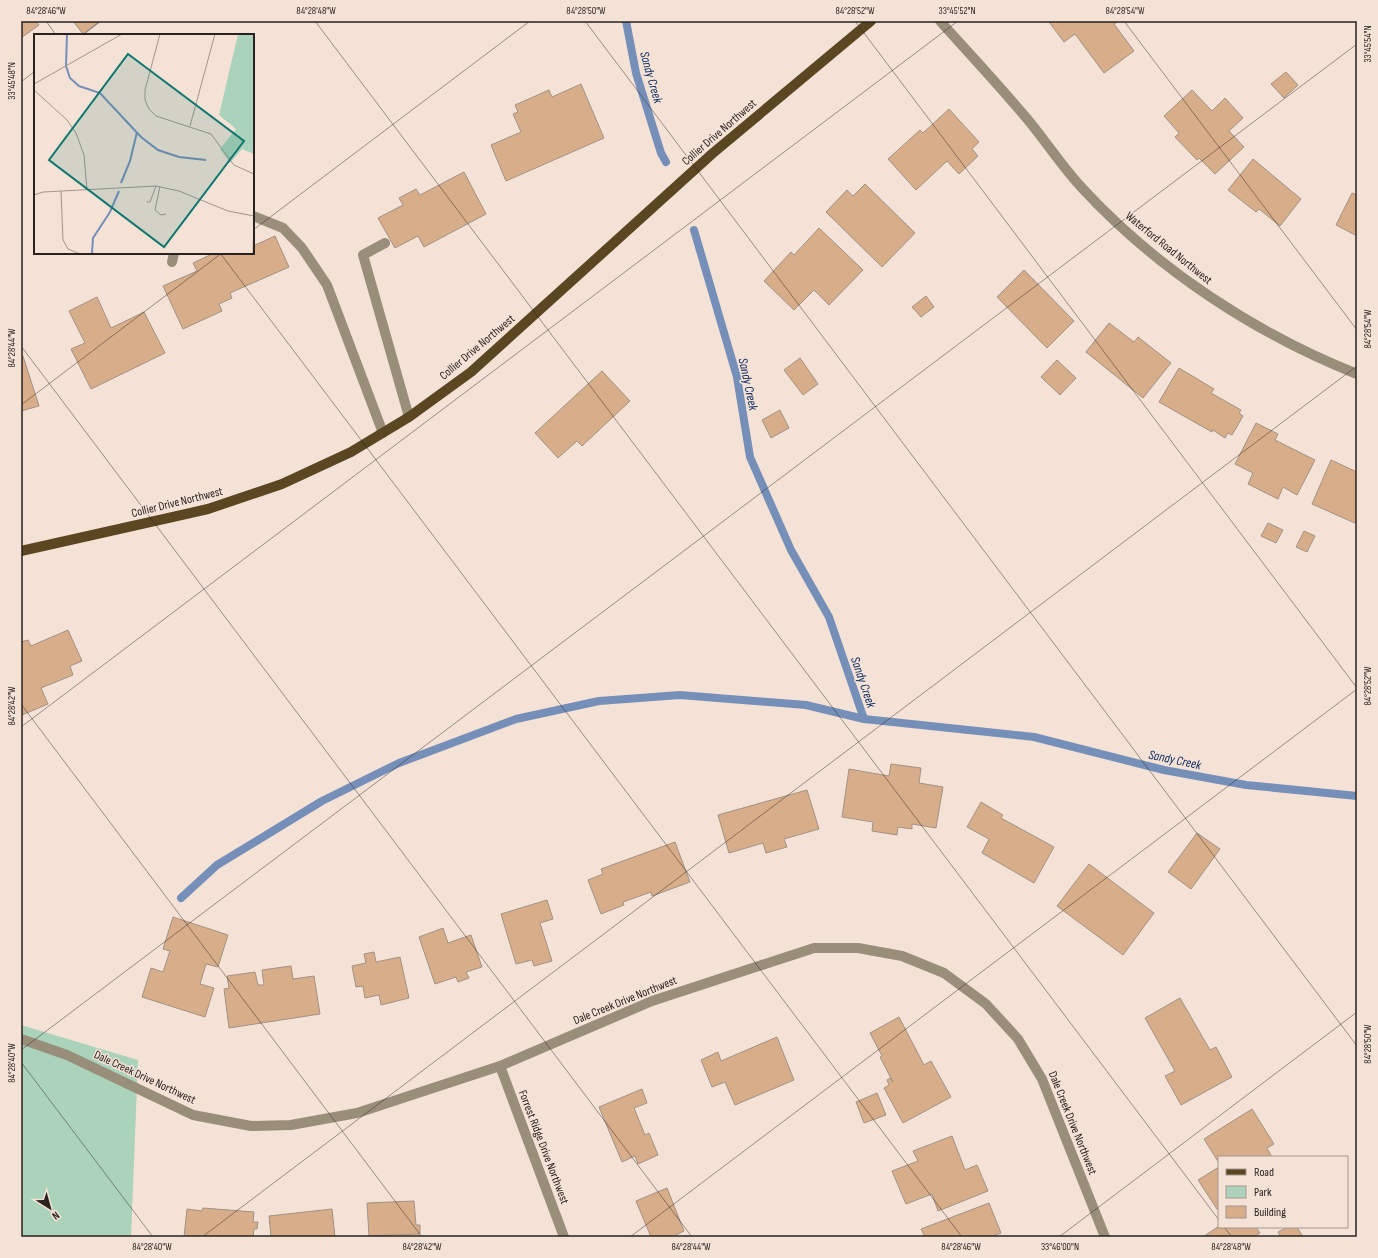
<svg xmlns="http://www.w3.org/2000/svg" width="1378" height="1258" viewBox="0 0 1378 1258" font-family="'Sofia Sans Condensed',sans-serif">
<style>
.green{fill:#abd2ba}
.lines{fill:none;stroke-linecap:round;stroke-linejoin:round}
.stream{stroke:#768fb9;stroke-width:8}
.building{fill:#d8ad89;stroke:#a19285}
.minor{stroke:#998e7a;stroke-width:10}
.major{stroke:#5a4621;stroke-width:10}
.ticks{fill:none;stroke:#29221e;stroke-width:1;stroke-opacity:0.45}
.labels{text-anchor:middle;stroke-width:3;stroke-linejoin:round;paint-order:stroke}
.street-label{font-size:12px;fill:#29221e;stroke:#f5e2d7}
.water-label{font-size:13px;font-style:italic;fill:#102e63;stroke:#f5e2d7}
.inset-river{fill:none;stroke:#768fb9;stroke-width:2}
.inset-road{fill:none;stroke:#a3958d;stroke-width:1}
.view{fill:#0f766e;fill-opacity:0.15;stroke:#0f766e;stroke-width:2}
.inset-edge{fill:none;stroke:#29221e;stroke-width:2}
.neatline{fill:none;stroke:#29221e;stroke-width:1.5}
.ticks-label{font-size:10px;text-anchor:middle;fill:#29221e}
</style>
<rect width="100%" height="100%" fill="#f5e2d7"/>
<path class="green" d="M21,1025L138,1060L131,1237H21Z"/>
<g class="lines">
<g class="stream">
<path d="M626,21L636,73L661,153L666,162"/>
<path d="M694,230L737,377L750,457L791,550L829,617L864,719"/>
<path d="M181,898L217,865L322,801L399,763L516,719L599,701L680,695L806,705L864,719L1034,737L1164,770L1246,785L1357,796"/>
</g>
</g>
<g class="building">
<path d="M21,21H36L39,25L21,38Z"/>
<path d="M73,21H100L83,34Z"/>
<path d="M1051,21H1119L1114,24L1134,51L1104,73L1075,34L1064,42L1049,22Z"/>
<path d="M1286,72L1298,85L1284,98L1271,84Z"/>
<path d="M581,84L604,138L506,181L491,145L521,132L513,114L518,112L515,105L549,90L552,97Z"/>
<path d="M1192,90L1212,111L1225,98L1243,118L1229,131L1244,147L1215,174L1199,158L1197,160L1175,137L1179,133L1164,116Z"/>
<path d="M949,109L979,142L972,149L978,156L959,174L947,161L916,190L888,159L920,130L923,133Z"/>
<path d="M1253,159L1301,199L1280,226L1259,209L1256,212L1228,190Z"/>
<path d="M464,172L486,214L424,247L418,236L395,248L378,218L403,205L399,198L416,189L420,195Z"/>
<path d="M865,184L915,233L882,267L826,212L847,190L853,196Z"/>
<path d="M1352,193L1357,195V236L1336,225Z"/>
<path d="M819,228L863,270L829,305L814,290L794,310L764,281L791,252L794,255Z"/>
<path d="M275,236L289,267L230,293L232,298L219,304L222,311L183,329L163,286L197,271L193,263L214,253H253V246Z"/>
<path d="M1024,270L1074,321L1047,348L997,297Z"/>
<path d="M926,296L934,307L921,317L912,307Z"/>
<path d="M97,297L111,328L144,312L165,353L91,389L71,349L85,343L69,311Z"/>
<path d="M1109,323L1134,342L1138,337L1171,363L1143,398L1086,352Z"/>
<path d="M21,356H23L39,406L21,411Z"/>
<path d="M800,358L818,384L803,395L784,370Z"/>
<path d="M1057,360L1076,378L1060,395L1041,377Z"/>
<path d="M1179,368L1214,389L1211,393L1241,410L1239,413L1243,416L1232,435L1228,433L1225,438L1213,430L1212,432L1159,402Z"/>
<path d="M602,371L630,401L582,446L577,441L558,458L535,433Z"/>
<path d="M780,410L789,428L771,438L762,420Z"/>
<path d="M1256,423L1278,434L1275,440L1315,460L1297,495L1283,487L1278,499L1248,484L1253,473L1235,464Z"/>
<path d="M1331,460L1357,472V524L1312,504Z"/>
<path d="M1268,523L1283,530L1276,543L1261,536Z"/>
<path d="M1304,531L1315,536L1307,552L1296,547Z"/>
<path d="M68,630L82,661L70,666L73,675L41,688L48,704L22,715L21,642L28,640L31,646Z"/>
<path d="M891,764L921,768L919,783L943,787L936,828L912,824V829L898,827L897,835L872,831L873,822L842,817L849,769L889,776Z"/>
<path d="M807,790L819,829L784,839L787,847L766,853L763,843L729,853L718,815Z"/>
<path d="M981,802L1003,815L1001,818L1054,847L1034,883L982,853L989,839L967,827Z"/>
<path d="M1197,833L1220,849L1191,889L1168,872Z"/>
<path d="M675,842L690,882L652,896L651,892L623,902L624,905L601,914L588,880L603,874L601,869Z"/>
<path d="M1089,864L1154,913L1123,955L1057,906Z"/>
<path d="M547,900L553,919L540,923L552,961L534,966L532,960L516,964L501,914Z"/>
<path d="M173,917L228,935L218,967L206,964L200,984L214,988L205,1017L142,997L151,968L163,972L170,951L163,949Z"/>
<path d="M443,928L448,943L471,935L482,967L466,972L469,978L458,982L456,977L435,984L419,937Z"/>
<path d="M374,952L376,962L400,957L409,998L381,1005L379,995L365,998L363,986L356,987L352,966L366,963L364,954Z"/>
<path d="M291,966L293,979L314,976L320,1014L229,1028L224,989L229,988L227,976L255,972L258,985H264L262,970Z"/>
<path d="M1180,998L1210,1050L1216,1047L1232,1077L1181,1105L1165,1076L1175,1071L1145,1018Z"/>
<path d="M899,1017L924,1065L931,1061L951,1097L903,1123L884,1088L889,1085L887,1080L890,1078L893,1082L880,1057L882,1056L870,1033Z"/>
<path d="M777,1037L794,1080L735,1105L725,1082L712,1087L701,1060L718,1052L721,1061Z"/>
<path d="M642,1089L647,1103L634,1108L645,1135L649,1133L658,1155L638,1164L635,1156L622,1162L599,1107Z"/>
<path d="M877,1093L886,1115L864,1123L856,1102Z"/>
<path d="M1252,1109L1274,1144L1267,1148L1272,1157H1219V1163L1204,1139Z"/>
<path d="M952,1136L965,1170L977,1165L988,1191L938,1211L932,1194L906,1204L892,1171L918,1161L913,1151Z"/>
<path d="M1219,1167V1208L1217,1209L1198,1180Z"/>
<path d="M667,1188L684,1231L672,1237H651L636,1201Z"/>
<path d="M414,1201L416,1225H420V1234L369,1236L367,1203Z"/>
<path d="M989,1203L1001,1233L990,1237H925L921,1229Z"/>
<path d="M203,1208L254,1212L253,1222H258L257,1229H254L253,1237H184L187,1209L202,1211Z"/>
<path d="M332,1209L335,1237H271L269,1216Z"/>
<path d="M1219,1226L1256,1227L1260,1233L1253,1237H1203Z"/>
<path d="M1288,1227H1297L1303,1237H1281L1278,1232Z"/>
</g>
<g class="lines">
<g class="minor">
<path d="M940,21C968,52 996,82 1023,114C1044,138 1061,166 1083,189C1157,269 1256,334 1357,374"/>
<path d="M253,216L283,228L302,248L327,285L383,433"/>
<path d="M385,243L363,255L409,417"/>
<path d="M172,262L174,253"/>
<path d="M21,1039L67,1055L193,1115L251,1126L291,1125L357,1113L500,1066L652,1001L814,948H858L902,956L944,973L986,1004L1018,1039L1042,1079L1105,1237"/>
<path d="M500,1066L564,1237"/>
</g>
<path class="major" d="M21,551L208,509L282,484L351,452L409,417L471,372L713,153L871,21"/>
</g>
<path class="ticks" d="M46,21L56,35M315,21L1219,1220M585,21L1357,1046M855,21L1357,688M1124,21L1357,330M83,35L101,21M21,82L35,71M253,230L530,21M220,253L962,1237M21,346L692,1237M21,405L222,253M21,704L422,1237M21,727L958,21M21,1050L1357,44M21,1062L153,1237M1224,1227L1232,1237M202,1237L1357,366M630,1237L1357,689M1059,1237L1357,1012"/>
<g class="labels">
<g class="street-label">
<text transform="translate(719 132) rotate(-41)" y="4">Collier Drive Northwest</text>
<text transform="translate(1169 248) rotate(39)" y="4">Waterford Road Northwest</text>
<text transform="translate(477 347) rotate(-40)" y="4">Collier Drive Northwest</text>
<text transform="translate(177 502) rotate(-14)" y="4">Collier Drive Northwest</text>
<text transform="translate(625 1000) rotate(-22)" y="4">Dale Creek Drive Northwest</text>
<text transform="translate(145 1077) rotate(25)" y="4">Dale Creek Drive Northwest</text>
<text transform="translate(1073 1123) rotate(68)" y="4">Dale Creek Drive Northwest</text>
<text transform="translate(544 1147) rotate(69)" y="4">Forrest Ridge Drive Northwest</text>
</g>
<g class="water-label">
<text transform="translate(652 77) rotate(74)" y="5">Sandy Creek</text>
<text transform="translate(749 384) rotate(78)" y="5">Sandy Creek</text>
<text transform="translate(864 682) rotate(71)" y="5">Sandy Creek</text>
<text transform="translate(1175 759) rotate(12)" y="5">Sandy Creek</text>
</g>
</g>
<g transform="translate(34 34)">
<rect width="220" height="220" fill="#f5e2d7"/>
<path d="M204,0H220V120L208,115L196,129L186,115L202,95L185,81Z" fill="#abd2ba"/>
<path class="inset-river" d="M33,0L32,32L36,44L45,52L66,59L107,103L124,116L145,123L172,126M87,149L96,127L103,98M58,219L59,204L76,178L85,157"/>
<path class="inset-road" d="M126,0L111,56V66L115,75L122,82L177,100L200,131L220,140M0,50L88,0M0,56L33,86L42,99L50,121L53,156M156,92L181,0M126,152L121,176L127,181L132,180M27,157L29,206L34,215L46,220M0,161L9,158L122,152L145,157L194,177L220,182M113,168H116L122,152M219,220L220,182"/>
<path class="view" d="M94,20L210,107L130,213L15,126Z"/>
<rect width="220" height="220" class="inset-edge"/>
</g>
<rect width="1378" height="1258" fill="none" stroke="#f5e2d7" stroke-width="44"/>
<rect x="1218" y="1156" width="130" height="72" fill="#f5e2d7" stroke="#a3958d"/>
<rect x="1226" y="1169" width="20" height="6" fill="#5a4621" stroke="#a3958d"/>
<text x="1254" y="1176" font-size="12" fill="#29221e">Road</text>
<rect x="1226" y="1186" width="20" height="12" fill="#abd2ba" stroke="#a3958d"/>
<text x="1254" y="1196" font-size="12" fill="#29221e">Park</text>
<rect x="1226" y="1206" width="20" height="12" fill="#d8ad89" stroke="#a3958d"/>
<text x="1254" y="1216" font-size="12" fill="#29221e">Building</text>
<g transform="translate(50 1208) rotate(143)" stroke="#f5e2d7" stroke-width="3" paint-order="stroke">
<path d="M0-3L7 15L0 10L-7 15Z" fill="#29221e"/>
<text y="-6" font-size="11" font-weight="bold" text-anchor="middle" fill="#29221e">N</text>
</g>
<rect x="22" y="22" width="1334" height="1214" class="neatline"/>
<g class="ticks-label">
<text x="46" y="14">84°28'46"W</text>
<text x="316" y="14">84°28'48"W</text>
<text x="586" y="14">84°28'50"W</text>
<text x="855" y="14">84°28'52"W</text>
<text x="957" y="14">33°45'52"N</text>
<text x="1125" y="14">84°28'54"W</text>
<text transform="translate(1367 44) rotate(-90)" y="4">33°45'54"N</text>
<text transform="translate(11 81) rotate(-90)" y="4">33°45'48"N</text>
<text transform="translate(1367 329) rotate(-90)" y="4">84°28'54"W</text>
<text transform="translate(11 348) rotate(-90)" y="4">84°28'44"W</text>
<text transform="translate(1367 686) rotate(-90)" y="4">84°28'52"W</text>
<text transform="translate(11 706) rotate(-90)" y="4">84°28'42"W</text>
<text transform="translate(1367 1044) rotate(-90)" y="4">84°28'50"W</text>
<text transform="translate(11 1063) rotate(-90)" y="4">84°28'40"W</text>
<text x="152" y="1250">84°28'40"W</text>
<text x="422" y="1250">84°28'42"W</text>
<text x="691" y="1250">84°28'44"W</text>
<text x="961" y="1250">84°28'46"W</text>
<text x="1060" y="1250">33°46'00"N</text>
<text x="1231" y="1250">84°28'48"W</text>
</g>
</svg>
